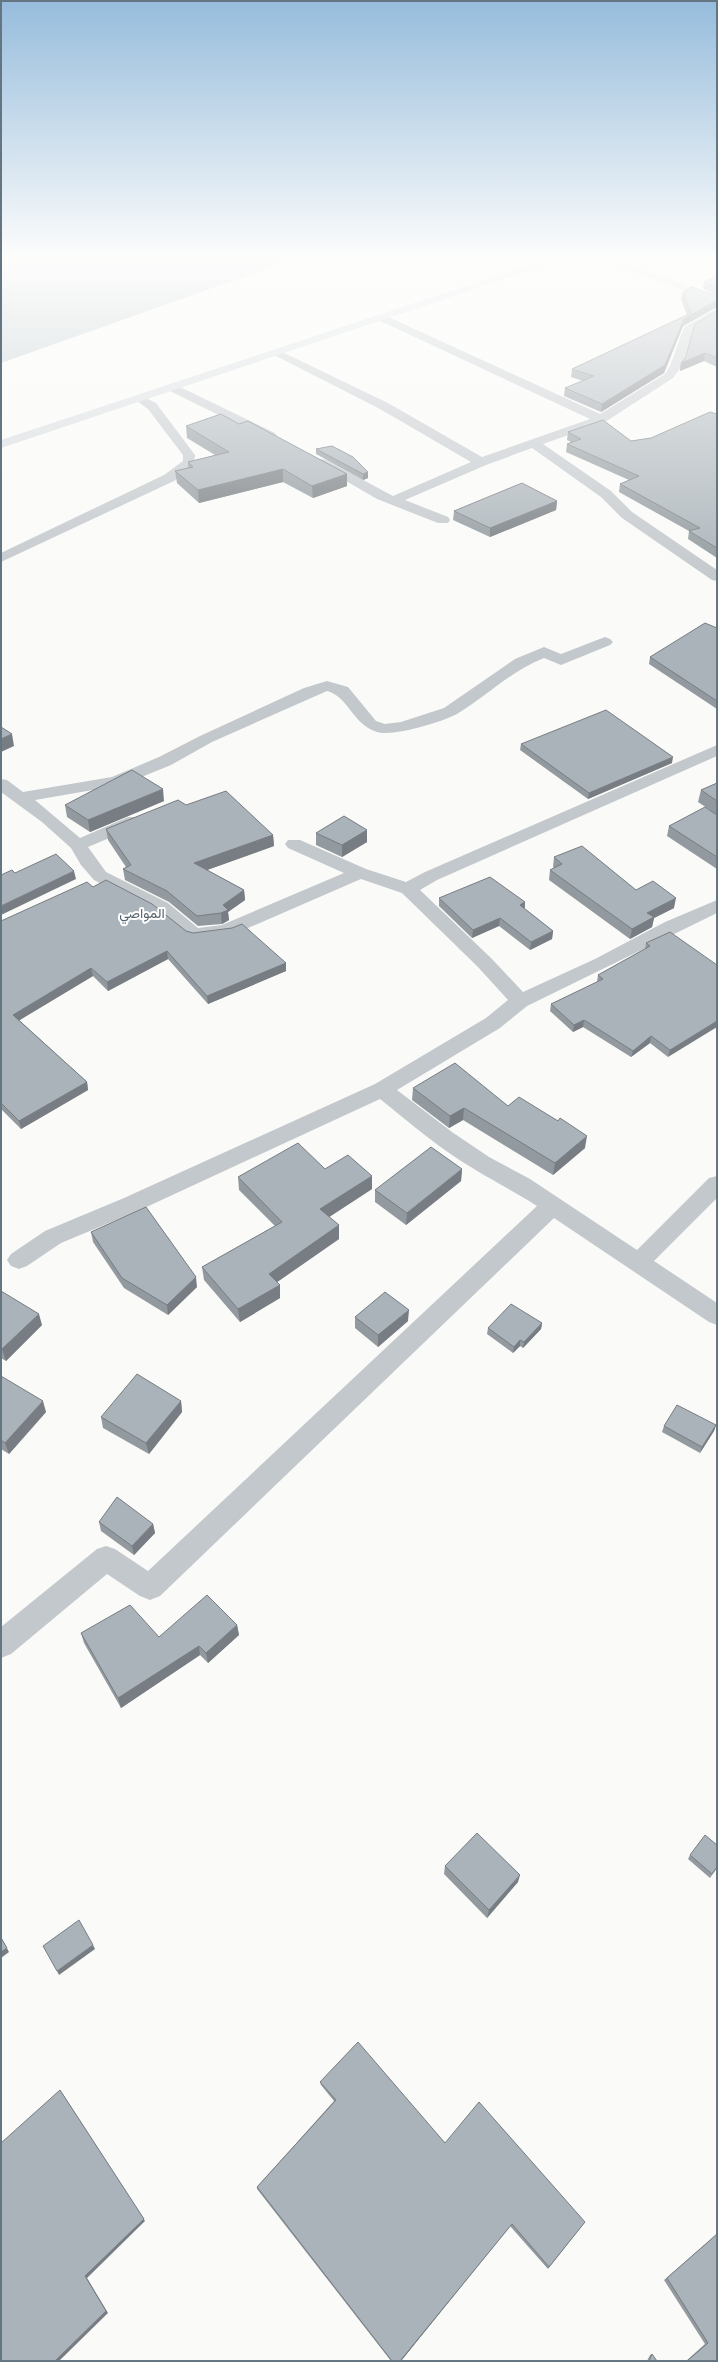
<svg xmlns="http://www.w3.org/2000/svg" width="718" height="2362" viewBox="0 0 718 2362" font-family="Signika,Vazirmatn,sans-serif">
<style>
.water{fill:#bbc7cb}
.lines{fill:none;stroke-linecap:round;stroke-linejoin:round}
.street{fill:#c3c8cc;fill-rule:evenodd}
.secondary{fill:#d6dbdf;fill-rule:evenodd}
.wall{fill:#929a9f}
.shaded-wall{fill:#777d82}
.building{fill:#aab3b9;stroke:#777d82}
.labels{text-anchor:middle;stroke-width:4;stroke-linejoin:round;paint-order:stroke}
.quarter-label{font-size:14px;fill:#57646e;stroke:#fff}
</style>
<rect width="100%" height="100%" fill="#fafaf8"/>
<path class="water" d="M1,257H300L1,363Z"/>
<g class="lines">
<g class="street">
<path d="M717,308V316L693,331L682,366L673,378L605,422L543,444L611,491L632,512L717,570V581L712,580L622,518L601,497L532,448L486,465L405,500L448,517L450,520L448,523H438L377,499L315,463L321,459L326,460L393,496L471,462L380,409L270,353L276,350L280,351L388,403L482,457L590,419L376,319V315H384L600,414L665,374L670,366L684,327Z"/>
<path d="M174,384L275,433L277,436L275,439H267L170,391L168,388Z"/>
<path d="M140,395L156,403L195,455C195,468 184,474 174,481L1,562V553L164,475L183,461V455L148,409L134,399Z"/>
<path d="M605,637L610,639L613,642L610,645L561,665L544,658C511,671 487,696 457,714C442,722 393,737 377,732C352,724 349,697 327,691L212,742L171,765L122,785L35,800L80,838L128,817H140L143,821L140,825L88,847L106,872L168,903L198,928L222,925L344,873L288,848L285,844L288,840H300L366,869L406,882L425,872L717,745V756L437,880L420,890L492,959L523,992L595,959L665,922L717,900V913L527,1006L500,1028L397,1090L452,1132L489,1157L530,1179L637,1250L709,1178L717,1176V1198L654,1261L717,1303V1325L709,1322L554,1218L160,1596L150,1600L140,1596L107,1574L11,1654L1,1658V1627L97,1549L106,1546L115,1549L148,1571L537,1206C517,1193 495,1182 474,1169C440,1149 410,1123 380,1099L140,1210L61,1243L27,1266L19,1269L11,1266L7,1260L11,1254L45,1231L124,1198L375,1084L486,1018L508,1000L478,967L402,893L361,879L232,935L194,940L187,938L154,911L94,880L81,865L71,848L42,822L1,792V779L7,780L23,792L112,777L159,757L200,736L304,688L327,681L348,687L376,721L385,724L401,722L444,708L515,659L544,647L561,654Z"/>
</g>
<g class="secondary">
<path d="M553,257H570L1,448V440Z"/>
<path d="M591,257H607L717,296V303Z"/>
</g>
</g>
<g class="wall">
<path d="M701,257H717V262Z"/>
<path d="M717,276V295L703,289L704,282Z"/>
<path d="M683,292L717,296V307L683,326L664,373L601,412L564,396L565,388L583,381L571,377L572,369L687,315L681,299Z"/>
<path d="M717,311V367L704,361L680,371L681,363Z"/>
<path d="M717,414V558L688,539L689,531L619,492L620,484L629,480L566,452L567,444L571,442L567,440L568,432L631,441L651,438Z"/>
<path d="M186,426L347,486L313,498L283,482L199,503L177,483L175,471L188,468V462L215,455L187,438Z"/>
<path d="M332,446L368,478L363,480L316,454V449Z"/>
<path d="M557,501L556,510L490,537L453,520L454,511Z"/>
<path d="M717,628V709L649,664L650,657Z"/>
<path d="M521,744L672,763L588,799L520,750Z"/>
<path d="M717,783V869L667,836L669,826L710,810L698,802L701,790Z"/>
<path d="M164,801L90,832L67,817L65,805Z"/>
<path d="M186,805L273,835L274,846L207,870L244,890L245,900L228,912L229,920L222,924L198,926L169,902L125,880L123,869L126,867L108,840L106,829Z"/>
<path d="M367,830V842L342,857L316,845V833Z"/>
<path d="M554,857L636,890L674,908L654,918L652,927L630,939L549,880L550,870L554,868L553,867Z"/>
<path d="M93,887L186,931L286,963V971L208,1004L168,959L108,991L93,976L19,1020L87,1082L88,1090L21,1129L1,1109V921Z"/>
<path d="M439,898L525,902V909L553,931L552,939L530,950L499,926L472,938L439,906Z"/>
<path d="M646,943L717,965L668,1057L650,1043L631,1057L583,1027L573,1032L550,1011L551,1004L597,982L598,975L645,949Z"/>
<path d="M413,1088L508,1106L585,1148L553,1175L463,1120L449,1128L412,1100Z"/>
<path d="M325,1169L372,1176V1189L329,1217L339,1239L277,1282L280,1285V1298L240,1322L204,1280L202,1267L275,1226L239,1190L238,1177Z"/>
<path d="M462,1169L461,1181L406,1225L375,1202V1190Z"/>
<path d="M91,1232L197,1287L168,1315L124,1288L93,1242Z"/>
<path d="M1,1291L42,1325L6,1361L1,1358Z"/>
<path d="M355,1317L408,1321L378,1347L355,1328Z"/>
<path d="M542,1323L541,1329L523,1348L520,1346L513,1353L487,1334L488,1328Z"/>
<path d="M1,1376L46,1412L9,1454L1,1449Z"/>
<path d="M181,1401L182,1412L149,1454L103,1428L101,1417Z"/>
<path d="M716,1425L714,1431L700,1453L662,1432L664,1426Z"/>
<path d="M99,1522L153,1524L155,1533L134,1555L101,1531Z"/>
<path d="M237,1625L239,1635L208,1663L200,1655L121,1708L84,1643L81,1633L159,1637Z"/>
<path d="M717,1845V1868L710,1878L688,1859L690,1855Z"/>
<path d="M445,1866L518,1882L487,1918L444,1874Z"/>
<path d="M320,2082L445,2143L585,2222L548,2269L510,2226L401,2361H391L257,2189V2187L334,2101L321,2085Z"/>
<path d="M717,2234V2361H686L705,2344L664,2280Z"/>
<path d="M652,2354L657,2361H647L650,2355Z"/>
</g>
<g class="shaded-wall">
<path d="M717,300V307L683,326L664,373L601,412L602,404L684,319Z"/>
<path d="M705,353L704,361L680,371L681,363Z"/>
<path d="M283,469V482L199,503L198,490Z"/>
<path d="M368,472V478L363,480V474Z"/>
<path d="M347,474V486L313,498L312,486Z"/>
<path d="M557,501L556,510L490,537V528Z"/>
<path d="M12,734L14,746L1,752V739Z"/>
<path d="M673,757L672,763L588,799L589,793Z"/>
<path d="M163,789L164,801L90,832L88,820Z"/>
<path d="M367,830V842L342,857V845Z"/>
<path d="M273,835L274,846L196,874L194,863Z"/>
<path d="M74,871L76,879L1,915V906Z"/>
<path d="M244,890L245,900L228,912L229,920L222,924L221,913L223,905Z"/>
<path d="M676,898L674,908L654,918L652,927L630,939L632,929L647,913Z"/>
<path d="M525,902L524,911L520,905Z"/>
<path d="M500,918L499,926L472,938L473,930Z"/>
<path d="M553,931L552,939L530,950L531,942Z"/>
<path d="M167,951L168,959L108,991L107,982Z"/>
<path d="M286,963V971L208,1004L207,996Z"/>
<path d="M91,968L93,976L15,1023L13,1015Z"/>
<path d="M584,1020L583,1027L573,1032L574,1025Z"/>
<path d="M717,1021V1027L668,1057L670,1050Z"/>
<path d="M651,1036L650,1043L631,1057L633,1051Z"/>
<path d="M87,1082L88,1090L21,1129L19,1121Z"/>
<path d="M464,1108L463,1120L449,1128L450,1116Z"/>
<path d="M587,1136L585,1148L553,1175L555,1163Z"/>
<path d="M462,1169L461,1181L406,1225L407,1213Z"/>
<path d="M372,1176V1189L320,1223V1209Z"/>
<path d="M339,1225V1239L270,1287L269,1274Z"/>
<path d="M196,1277L197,1287L168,1315L167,1305Z"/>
<path d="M280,1285V1298L240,1322L238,1309Z"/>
<path d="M409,1310L408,1321L378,1347V1335Z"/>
<path d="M39,1314L42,1325L6,1361L2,1349Z"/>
<path d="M542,1323L541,1329L523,1348L524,1342Z"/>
<path d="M520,1340V1346L513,1353L514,1347Z"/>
<path d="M43,1401L46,1412L9,1454L5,1443Z"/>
<path d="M181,1401L182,1412L149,1454L146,1443Z"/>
<path d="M716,1425L714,1431L700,1453L702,1447Z"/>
<path d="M153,1524L155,1533L134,1555L132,1546Z"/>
<path d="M237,1625L239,1635L208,1663L206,1653Z"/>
<path d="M199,1646L200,1655L121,1708L118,1698Z"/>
<path d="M520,1875L518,1882L487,1918L489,1910Z"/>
<path d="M1,1937L9,1952L1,1958Z"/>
<path d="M93,1945L95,1949L59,1975L57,1971Z"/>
<path d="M62,2093L145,2221L87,2278L108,2313L59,2361H55L85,2276Z"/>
<path d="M512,2224L401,2361H400Z"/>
</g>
<g class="building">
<path d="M717,276V287L704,282Z"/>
<path d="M692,287L717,296V300L684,319L665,365L602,404L565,388L594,376L572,369L691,313L683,292Z"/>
<path d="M717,311V358L705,353L681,363L685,359L695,324Z"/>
<path d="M710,412L717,414V548L689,531L700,528L620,484L639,476L567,444L581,439L568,432L603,420L631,441L651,438Z"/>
<path d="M221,414L239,424L248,421L347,474L312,486L283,469L198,490L175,471L193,467L188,462L229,452L186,426Z"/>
<path d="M332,446L353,457L368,472L363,474L316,449Z"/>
<path d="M522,483L557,501L490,528L454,511Z"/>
<path d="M705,623L717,628V701L650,657Z"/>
<path d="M606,710L673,757L589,793L521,744Z"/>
<path d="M1,727L12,734L1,739Z"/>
<path d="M132,770L163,789L88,820L65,805L126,773Z"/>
<path d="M717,783V801L701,790Z"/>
<path d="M226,791L273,835L194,863L244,890L223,905L228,910L221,913L197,916L167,891L123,869L131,865L106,829L178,800L186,805Z"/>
<path d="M705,807L717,815V857L669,826Z"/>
<path d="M344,816L367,830L342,845L316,833Z"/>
<path d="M582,846L636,890L653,881L676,898L647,913L654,917L632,929L550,870L562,864L554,857Z"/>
<path d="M56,854L74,871L1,906V875L12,870L15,873Z"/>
<path d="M490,877L525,902L520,905L553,931L531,942L500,918L473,930L439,898Z"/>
<path d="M106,880L152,904L186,931L193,933L232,928L242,924L286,963L207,996L167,951L107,982L91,968L13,1015L87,1082L19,1121L1,1103V921L87,882L93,887Z"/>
<path d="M670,932L717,965V1021L670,1050L651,1036L633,1051L584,1020L574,1025L551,1004L603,979L598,975L650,946L646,943Z"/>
<path d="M455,1063L508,1106L519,1097L558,1121L560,1118L587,1136L555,1163L464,1108L450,1116L413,1088Z"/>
<path d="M298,1143L325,1169L348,1155L372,1176L320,1209L339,1225L269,1274L280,1285L238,1309L202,1267L282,1222L238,1177Z"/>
<path d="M431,1147L462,1169L407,1213L375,1190Z"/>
<path d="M146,1207L196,1277L167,1305L122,1278L91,1232Z"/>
<path d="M1,1291L39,1314L2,1349H1Z"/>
<path d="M385,1292L409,1310L378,1335L355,1317Z"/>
<path d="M511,1304L542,1323L524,1342L520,1340L514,1347L488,1328Z"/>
<path d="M137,1374L181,1401L146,1443L101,1417Z"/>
<path d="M1,1376L43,1401L5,1443L1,1440Z"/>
<path d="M677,1405L716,1425L702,1447L664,1426Z"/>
<path d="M117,1497L153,1524L132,1546L99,1522Z"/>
<path d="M207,1595L237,1625L206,1653L199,1646L118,1698L81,1633L130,1605L159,1637Z"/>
<path d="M477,1833L520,1875L489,1910L445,1866Z"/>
<path d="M705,1835L717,1845V1867L712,1874L690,1855Z"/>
<path d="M79,1920L93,1945L57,1971L43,1946Z"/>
<path d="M1,1938L7,1948L1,1952Z"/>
<path d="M358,2042L445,2143L479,2102L585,2222L549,2267L512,2224L400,2361H392L257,2187L336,2100L320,2082Z"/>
<path d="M60,2090L144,2219L85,2276L106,2311L55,2361H1V2143Z"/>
<path d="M717,2234V2361H687L708,2343L667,2278Z"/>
<path d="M652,2354L657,2361H649Z"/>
</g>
<linearGradient id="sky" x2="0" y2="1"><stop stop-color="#96bcdc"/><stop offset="0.44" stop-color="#fdfdfc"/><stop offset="1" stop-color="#fdfdfc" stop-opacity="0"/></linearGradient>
<rect width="718" height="588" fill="url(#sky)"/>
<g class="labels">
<g class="quarter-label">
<text x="142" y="918">المواصي</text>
</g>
</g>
<rect width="718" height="2362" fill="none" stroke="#657683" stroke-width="4"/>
</svg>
